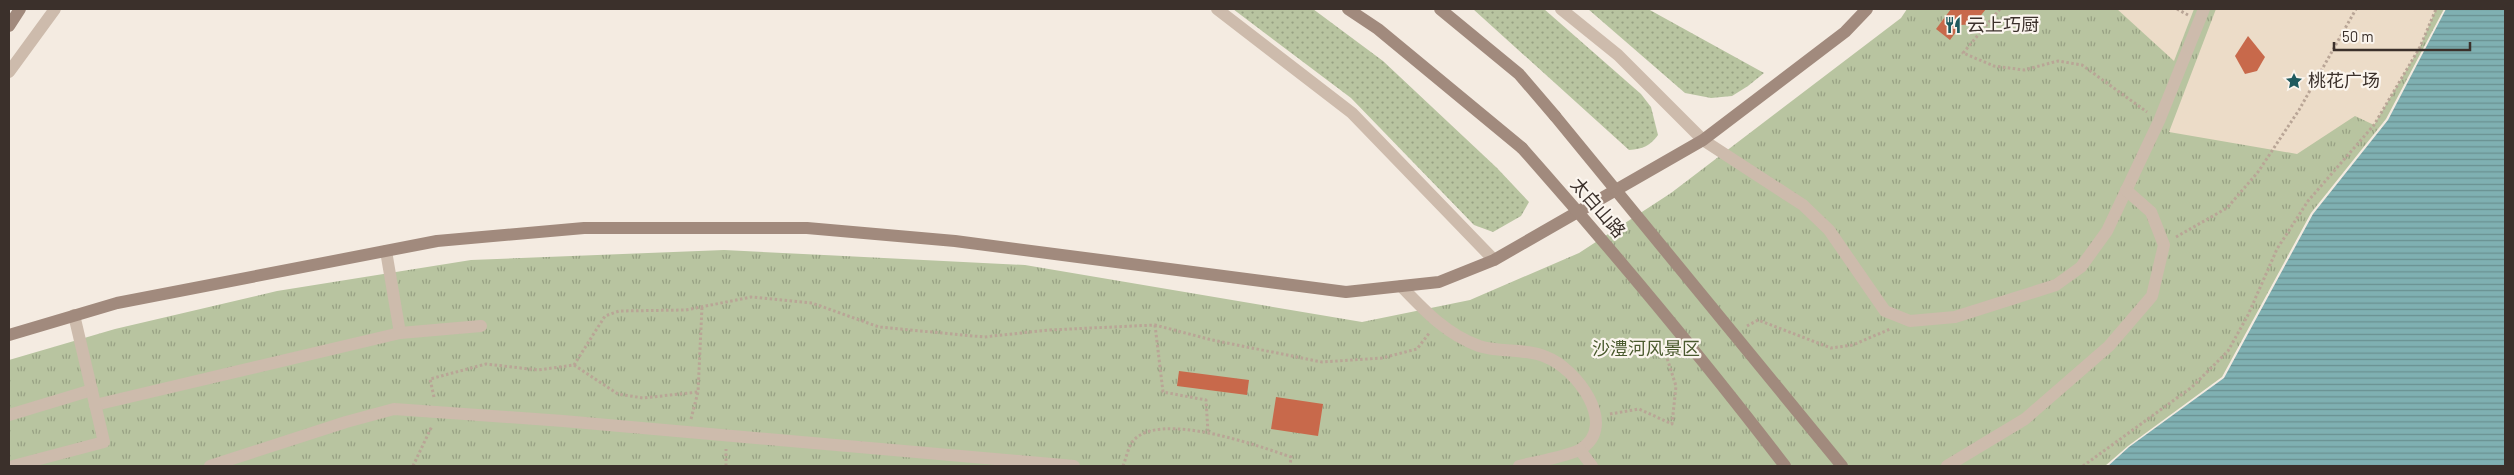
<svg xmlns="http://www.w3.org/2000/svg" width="2514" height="475" viewBox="0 0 2514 475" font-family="Barlow,'Noto Sans SC',sans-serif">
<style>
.park{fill:url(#park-tufts)}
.garden{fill:url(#garden-dots)}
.plaza{fill:#ecdcc8}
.water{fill:url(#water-rules)}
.building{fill:#c8694b}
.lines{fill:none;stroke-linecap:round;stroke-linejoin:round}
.path{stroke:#b9a596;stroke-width:3;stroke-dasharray:2.5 2.5;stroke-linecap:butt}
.street{stroke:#cdbbac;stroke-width:12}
.secondary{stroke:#a18a7d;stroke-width:12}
.secondary-bridge{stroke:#a18a7d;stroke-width:12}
.labels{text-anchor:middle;stroke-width:4.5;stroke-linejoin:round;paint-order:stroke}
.poi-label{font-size:18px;fill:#3b302b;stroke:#fbf5ee;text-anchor:start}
.street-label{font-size:18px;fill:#3b302b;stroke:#fbf5ee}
.park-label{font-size:18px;fill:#4a5a2e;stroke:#fbf5ee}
</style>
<defs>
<pattern id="park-tufts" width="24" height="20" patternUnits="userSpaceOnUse" patternTransform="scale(1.25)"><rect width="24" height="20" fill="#b8c4a0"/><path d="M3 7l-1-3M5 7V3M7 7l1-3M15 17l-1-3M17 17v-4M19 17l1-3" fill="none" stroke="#97a083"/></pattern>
<pattern id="garden-dots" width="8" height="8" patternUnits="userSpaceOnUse" patternTransform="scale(1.25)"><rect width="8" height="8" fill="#b8c4a0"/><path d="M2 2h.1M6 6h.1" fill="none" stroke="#97a083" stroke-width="1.8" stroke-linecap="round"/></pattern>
<pattern id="water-rules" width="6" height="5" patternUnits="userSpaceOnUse" patternTransform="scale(1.25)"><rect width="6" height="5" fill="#7fb0b2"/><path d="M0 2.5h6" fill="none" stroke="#699091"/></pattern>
</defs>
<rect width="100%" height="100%" fill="#f4ebe1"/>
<path class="park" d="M1907,9H2444L2386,119L2311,213L2222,377L2128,446L2105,466H9V360L115,329L277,291L471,260L724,250L1025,265L1362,322L1470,300L1579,253L1671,193L1901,18Z"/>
<g class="garden">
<path d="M1233,9H1313L1383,61L1497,168L1529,202L1521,216L1493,232L1474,225L1351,98Z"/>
<path d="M1473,9H1544L1641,94L1651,107L1658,135C1650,146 1643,149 1629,150Z"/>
<path d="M1588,9H1648L1764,73L1748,86L1732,96L1711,98L1685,93Z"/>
</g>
<g class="plaza">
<path d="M2117,9H2194L2174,61Z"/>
<path d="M2216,9H2436L2420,47L2374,125L2355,116L2297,154L2169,132Z"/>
</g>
<path class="water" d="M2446,9H2505V466H2108L2129,447L2224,378L2313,214L2388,120Z"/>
<g class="building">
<path d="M1951,9H1986L1974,24L1961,25L1950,40L1936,29Z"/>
<path d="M2248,36L2265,57L2257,71L2245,74L2235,56Z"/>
<path d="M1179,371L1249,380L1247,395L1177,386Z"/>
<path d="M1276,397L1323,404L1318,436L1271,429Z"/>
</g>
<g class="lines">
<g class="path">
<path d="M2000,9L1963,53L1994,66L2024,70L2058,61L2082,65L2147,112"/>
<path d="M2177,9L2188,15"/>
<path d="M2176,237L2227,208L2258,172L2299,110L2356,9"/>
<path d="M1155,325L1163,392L1206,400L1208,432"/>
<path d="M1747,326L1758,320L1831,348L1853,345L1890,329"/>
<path d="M574,365L618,394L643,398L698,392"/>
<path d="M434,397L430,379L486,364L538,370L574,365L605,316L619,311L686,310L751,297L812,303L879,327L984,337L1049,330L1155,325L1212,340L1322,362L1382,358L1417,349L1430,332"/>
<path d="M1610,414L1639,409L1672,424L1676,386L1666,355L1672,345"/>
<path d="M691,419L698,392L702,307"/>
<path d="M413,466L432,426"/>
<path d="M726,466V449"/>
<path d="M1123,466C1126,459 1128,447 1133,441C1159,410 1259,446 1291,457L1290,466"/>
<path d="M2083,466L2192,387L2228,351L2248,315L2277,249L2308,201L2374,125L2420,47L2436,9"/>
</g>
<g class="street">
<path d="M1217,9L1352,113L1494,260"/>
<path d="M1561,9L1618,55L1703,140L1803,205L1829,230L1885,311L1910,321L1955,317L2015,298L2056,285L2081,267L2107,231L2159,121L2204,9"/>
<path d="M9,72L55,9"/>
<path d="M386,251L400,333"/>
<path d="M1401,286C1424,310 1446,334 1479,346C1500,353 1526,348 1546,357C1576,368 1619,425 1581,449C1570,456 1534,462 1519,466"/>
<path d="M95,405L400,333L481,326"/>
<path d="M9,415L92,390"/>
<path d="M1580,450L1592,466"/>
<path d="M13,466L104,442L74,315"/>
<path d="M210,466L346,422L394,409L563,421L1074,466"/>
<path d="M1947,466L2025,419L2109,346L2152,296L2164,245L2151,212L2126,190"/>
</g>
<g class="secondary">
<path d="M1348,9L1378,29L1522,148"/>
<path d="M1440,9L1519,74L1555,116"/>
<path d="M9,26L20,9"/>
<path d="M9,335L117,303L437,241L584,228H807L955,241L1346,292L1439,282L1494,260L1703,140L1845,32L1867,9"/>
</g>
<g class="secondary-bridge">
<path d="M1555,116L1842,466"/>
<path d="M1522,148C1613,251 1701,356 1785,466"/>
</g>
</g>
<defs>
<g id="restaurant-bare" transform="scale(1.35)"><path d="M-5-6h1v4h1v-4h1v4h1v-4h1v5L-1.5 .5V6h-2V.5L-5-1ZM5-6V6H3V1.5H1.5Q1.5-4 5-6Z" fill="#1f5a5e" stroke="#fbf5ee" stroke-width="2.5" paint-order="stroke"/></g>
<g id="sight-bare" transform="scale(1.35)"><path d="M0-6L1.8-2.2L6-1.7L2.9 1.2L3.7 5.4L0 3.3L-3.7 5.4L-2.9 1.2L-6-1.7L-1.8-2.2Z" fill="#1f5a5e" stroke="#fbf5ee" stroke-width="2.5" paint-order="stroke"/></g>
</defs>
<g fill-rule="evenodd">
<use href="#restaurant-bare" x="1953" y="25"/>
<use href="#sight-bare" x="2294" y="81"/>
</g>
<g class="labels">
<g class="poi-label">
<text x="1967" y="31">云上巧厨</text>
<text x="2308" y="87">桃花广场</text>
</g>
<g class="street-label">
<text transform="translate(1598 208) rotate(49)" y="6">太白山路</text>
</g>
<g class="park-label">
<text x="1646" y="355">沙澧河风景区</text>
</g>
</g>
<rect width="2514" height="475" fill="none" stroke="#3b302b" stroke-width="20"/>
<path d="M2334 42v8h136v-8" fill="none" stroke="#3b302b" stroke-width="2.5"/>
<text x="2342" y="42" font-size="15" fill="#3b302b" stroke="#fbf5ee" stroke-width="4" paint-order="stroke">50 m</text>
</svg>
